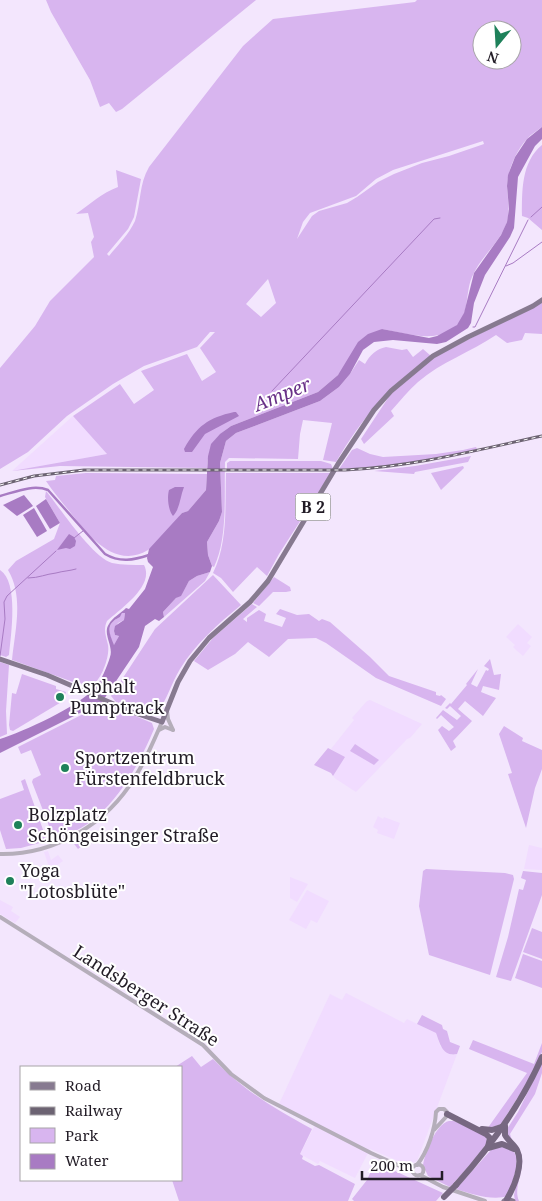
<svg xmlns="http://www.w3.org/2000/svg" width="542" height="1201" viewBox="0 0 542 1201" font-family="'Noto Serif',serif">
<style>
.built{fill:#f1dcff}
.green{fill:#d8b5ef;fill-rule:evenodd}
.water{fill:#a87bc3;fill-rule:evenodd}
.lines{fill:none;stroke-linecap:round;stroke-linejoin:round}
.stream{stroke:#a87bc3;stroke-width:1}
.canal{stroke:#a87bc3;stroke-width:2.5}
.minor{stroke:#b5aeba;stroke-width:4}
.major{stroke:#877a90;stroke-width:5}
.highway{stroke:#776881;stroke-width:6}
.rail-casing{stroke:#6c6372;stroke-width:3}
.rail{stroke:#fff;stroke-width:1;stroke-dasharray:4;stroke-linecap:butt}
.highway-bridge{stroke:#776881;stroke-width:6}
.poi-dot{fill:#1e815a;stroke:#fff;stroke-width:2}
.labels{text-anchor:middle;stroke-width:4;stroke-linejoin:round;paint-order:stroke}
.shield{fill:#fff;stroke:#646067;stroke-width:1}
.shield-label{font-size:16px;font-weight:bold;fill:#221c26}
.poi-label{font-size:18px;fill:#221c26;stroke:#fff;text-anchor:start}
.street-label{font-size:18px;fill:#221c26;stroke:#fff}
.water-label{font-size:19px;font-style:italic;fill:#693188;stroke:#fff}
</style>
<rect width="100%" height="100%" fill="#f3e6fd"/>
<g class="built">
<path d="M73,416L107,454L12,471Z"/>
<path d="M518,624L532,637L527,643L531,646L523,656L516,650L513,647L515,645L506,637Z"/>
<path d="M370,700L422,724L410,738L407,739L356,792L336,779L333,776L344,758L331,749L354,720L352,718L367,701Z"/>
<path d="M378,816L383,819L384,817L400,823L394,839L377,833L378,830L373,827Z"/>
<path d="M529,845L542,848V870L524,869Z"/>
<path d="M48,851L51,860L58,855L63,861L50,870L44,852Z"/>
<path d="M290,877L308,884L297,902L290,898Z"/>
<path d="M307,890L329,901L317,923L311,920L306,929L289,920Z"/>
<path d="M0,900L13,907L11,911L20,917L15,923L0,914Z"/>
<path d="M346,993L404,1023L407,1019L436,1033L440,1046L452,1055L457,1054L417,1161L408,1165L370,1149L355,1178L320,1161L318,1164L300,1154L316,1123L279,1104L330,994L342,1000Z"/>
</g>
<g class="green">
<path d="M46,0H256L122,109L116,112L109,103L100,107L90,80L51,12Z"/>
<path d="M417,0H542V127C537,131 531,134 527,139C516,151 507,171 507,188C508,199 510,211 507,222C500,243 480,257 472,277C467,288 468,302 464,314C450,348 409,334 382,329L338,375L318,392L231,426C213,439 209,445 207,468L60,466L12,471L107,454L73,416L120,384L134,404L154,390L141,371L187,354L202,381L216,372L200,348L215,332H210L197,347L144,366L113,384L67,416L28,452L0,469V368L35,326L50,301L94,257L91,242L94,237L88,213L76,214C90,204 102,193 118,187L116,170L141,179L134,217L128,229L107,254L109,256C118,245 129,234 135,221C141,203 139,184 149,167L243,46L273,19L415,2ZM482,30H512V60H482ZM483,141L484,144L449,156L422,163L394,174L378,182L357,197L347,203L319,211L312,216L297,239L303,222L310,213L356,196L376,179L393,170ZM268,279L276,303L261,317L246,304Z"/>
<path d="M542,145V230L528,218L522,216C522,192 521,162 542,145Z"/>
<path d="M542,302V334L525,333L522,340L507,343L496,335C471,352 441,362 418,382C408,391 399,402 391,411L394,416L364,444L361,439L392,392L434,357Z"/>
<path d="M386,347L402,350L407,349L413,357L423,349L431,356C389,386 362,418 336,462L323,460L332,423L303,420L300,434L298,459L229,458L225,462C224,494 228,538 214,567L212,566L208,555L207,542L219,521L222,512L220,463L226,441L236,433L320,401L339,387L350,374L359,360L365,364C370,355 376,349 386,347Z"/>
<path d="M476,447L477,449C432,460 385,467 339,469L352,450L357,448L370,454L383,457L436,454L463,450Z"/>
<path d="M471,456L468,462L415,472L414,474L374,471L415,466Z"/>
<path d="M230,461H321L331,464L333,469H227V463Z"/>
<path d="M463,466L464,468L441,490L431,473Z"/>
<path d="M86,473L207,474L206,490L188,511L182,513C172,525 161,541 148,550C115,570 88,535 70,512C62,502 53,492 46,481L55,480L56,476Z"/>
<path d="M226,473H331L279,554L267,576L257,567L233,592L221,578L213,573C228,543 225,506 226,473Z"/>
<path d="M46,491C60,508 92,557 112,563C122,565 134,565 144,565C155,586 120,609 107,621C103,630 106,636 108,645C110,656 102,678 93,685L76,683L12,660C15,630 24,597 8,570L16,561L54,539L60,523L45,497Z"/>
<path d="M0,570C19,582 11,635 9,655L6,657L0,655Z"/>
<path d="M210,572L205,581L164,617L163,612L176,598L181,595L189,581L197,576Z"/>
<path d="M213,575L241,605C218,624 196,643 180,669C172,682 166,702 157,713L151,714L120,704L116,702L111,696L155,629Z"/>
<path d="M274,577L290,587L291,591L286,592H273L259,606L253,603Z"/>
<path d="M252,604L257,607L243,619L247,622V618L259,610L266,614L264,621L282,627L286,618L276,614L280,609L297,615L309,614L319,621L322,619L330,622L370,657L389,676L436,692V695L440,696L441,695L446,699L441,706L376,678L326,643L316,638L288,639L269,657L248,642L235,654L208,670L194,661L213,638Z"/>
<path d="M122,613H125L124,620L118,623L114,631L115,635L119,636L114,646C109,634 105,624 120,617Z"/>
<path d="M490,659L494,675L501,674L499,690L483,686L481,692L496,698L483,716L465,701L458,709L472,721L453,741L456,747L451,751L438,730L442,726L449,731L454,727L441,715L437,719L436,718L443,710L457,720L461,716L450,706L447,709L445,708L450,703L451,704L467,685L466,684L478,669L471,684L477,687L486,670L488,671L489,669L484,666Z"/>
<path d="M0,662L9,665L6,711L7,734L0,737Z"/>
<path d="M22,674L56,686V689L66,692L63,701L13,731L10,730L9,725L12,693L16,694Z"/>
<path d="M105,703L152,723L154,729C135,774 105,827 54,839L32,782L33,779L41,775L31,750L21,754L18,747Z"/>
<path d="M504,726L523,738L522,741L542,750V769L535,788L526,828L508,774L512,773L499,734Z"/>
<path d="M355,744L379,760L374,765L350,751Z"/>
<path d="M328,748L345,757L333,776L331,773L314,765Z"/>
<path d="M25,779L47,841L21,848L6,849L0,830V799L24,790L21,781Z"/>
<path d="M95,833L96,835L78,849L71,840L78,836Z"/>
<path d="M426,869L505,873L513,875L514,879L490,975L429,955L419,906L423,871Z"/>
<path d="M523,871L542,873V895L511,981L496,977L508,937L519,889L523,890L526,880L521,878Z"/>
<path d="M532,928L542,932V959L523,952Z"/>
<path d="M523,954L542,961V988L515,978Z"/>
<path d="M422,1015L442,1025L443,1029L447,1031L450,1042L460,1046L457,1054C443,1057 440,1044 436,1033L417,1024Z"/>
<path d="M473,1040L534,1064L542,1043V1052L530,1078L501,1124L487,1129L527,1073L469,1049Z"/>
<path d="M192,1056L201,1067L213,1059C246,1092 272,1107 312,1129L300,1154L303,1156L302,1159L315,1166L319,1165L355,1184L348,1201H179L172,1180H181V1067H175Z"/>
<path d="M542,1063V1073L535,1094L510,1134C512,1144 521,1148 522,1158C524,1172 513,1188 519,1201H515L514,1195L522,1155L506,1136L507,1129L518,1112Z"/>
<path d="M449,1121H454L486,1135L487,1143L469,1166L450,1187L428,1176L423,1165C425,1152 436,1124 449,1121Z"/>
<path d="M501,1146C504,1147 510,1148 512,1150C523,1158 511,1185 508,1196C492,1201 472,1194 456,1189L491,1150Z"/>
<path d="M375,1162L443,1193L436,1201H354L352,1199L367,1180Z"/>
</g>
<g class="water">
<path d="M542,127V139L535,146L518,177L514,228L510,237L485,275L474,303L471,323L468,328L446,342L437,344L393,340L374,342L363,350L350,374L339,387L320,401L236,433L226,441L220,463L222,512L219,521L207,542L208,555L212,566L210,572L197,576L189,581L181,596L176,598L163,612L164,617L159,621L155,619L145,626L139,647L102,702L0,753V739C23,732 79,706 95,688C101,681 107,667 110,657C114,646 102,634 109,624C112,618 121,613 126,608L129,609L145,589L153,567L148,562L147,558L149,549L182,513L188,511L206,490L208,456L211,444L220,434L231,426L318,392L338,375L358,342L368,334L382,329L429,338L437,336L457,325L464,313L474,273L501,235L507,222L509,209L507,186L508,175L515,157L527,139ZM122,613H125L124,620L115,626L114,631L115,635L119,636L114,645C109,633 105,624 120,617Z"/>
<path d="M234,412H236L239,416L205,434L192,452H185L184,449C197,426 208,418 234,412Z"/>
<path d="M175,487H184C180,497 180,509 173,516C168,510 167,497 169,490Z"/>
<path d="M24,495L33,506L17,516L3,505Z"/>
<path d="M46,499L60,523L50,529L36,506Z"/>
<path d="M34,508L47,531L37,537L23,515Z"/>
<path d="M69,534L74,537L76,541L75,546L70,549L66,548L57,550Z"/>
</g>
<g class="lines">
<g class="stream">
<path d="M531,217L542,207"/>
<path d="M506,266L513,263L542,242"/>
<path d="M473,327H475L528,220"/>
<path d="M272,391L434,219L440,218"/>
<path d="M74,538L83,531"/>
<path d="M28,578C39,578 46,574 56,573C63,571 69,571 76,569"/>
<path d="M0,656L5,619L4,602L7,596L56,551"/>
</g>
<path class="canal" d="M0,496C15,492 33,484 48,490L105,554C120,563 134,560 149,555"/>
<g class="minor">
<path d="M167,711L168,719L173,730"/>
<path d="M159,730L165,727L173,730"/>
<path d="M0,854C55,855 107,824 135,777C146,760 154,740 162,722"/>
<path d="M0,917L203,1045L231,1074L264,1098L371,1153L413,1172"/>
<circle cx="418" cy="1170" r="5.5"/>
<path d="M417,1165C428,1151 435,1129 436,1112L439,1109H444L447,1112L446,1117L434,1130"/>
<path d="M420,1175L443,1187L485,1201"/>
</g>
<g class="major">
<path d="M0,659L47,675L132,712L162,722L178,682L190,661L209,638L250,602L268,581L338,464L374,410L391,391L433,356L468,337L533,306L542,300"/>
<path d="M504,1201L507,1199L513,1201"/>
</g>
<g class="highway">
<path d="M447,1114L486,1134L490,1138L488,1147"/>
<path d="M505,1126V1135C508,1141 514,1144 517,1150C524,1164 514,1187 507,1199"/>
<path d="M482,1129L492,1130L504,1126"/>
<path d="M488,1148L502,1144L514,1149"/>
<path d="M456,1185C491,1146 521,1105 542,1057"/>
</g>
<g class="rail-casing">
<path id="rail" d="M0,485L34,476L84,470H345C412,467 477,450 542,436"/>
</g>
<use href="#rail" class="rail"/>
<path class="highway-bridge" d="M444,1197L456,1185"/>
</g>
<g class="poi-dot">
<circle cx="60" cy="697" r="5"/>
<circle cx="65" cy="768" r="5"/>
<circle cx="18" cy="825" r="5"/>
<circle cx="10" cy="881" r="5"/>
</g>
<g class="labels">
<rect class="shield" x="295.5" y="493.5" width="35" height="27" rx="4"/>
<g class="shield-label">
<text x="313" y="513">B 2</text>
</g>
<g class="poi-label">
<text x="70" y="693">Asphalt<tspan x="70" dy="21">Pumptrack</tspan></text>
<text x="75" y="764">Sportzentrum<tspan x="75" dy="21">Fürstenfeldbruck</tspan></text>
<text x="28" y="821">Bolzplatz<tspan x="28" dy="21">Schöngeisinger Straße</tspan></text>
<text x="20" y="877">Yoga<tspan x="20" dy="21">"Lotosblüte"</tspan></text>
</g>
<g class="street-label">
<text transform="translate(146 996) rotate(33)" y="6">Landsberger Straße</text>
</g>
<g class="water-label">
<text transform="translate(282 394) rotate(-22)" y="7">Amper</text>
</g>
</g>
<rect x="20" y="1066" width="162" height="115" fill="#ffffff" stroke="#a7a4a8"/>
<rect x="30" y="1082" width="25" height="8" fill="#877a90" stroke="#a7a4a8"/>
<text x="65" y="1091" font-size="15" fill="#221c26">Road</text>
<rect x="30" y="1107" width="25" height="8" fill="#6c6372" stroke="#a7a4a8"/>
<text x="65" y="1116" font-size="15" fill="#221c26">Railway</text>
<rect x="30" y="1128" width="25" height="15" fill="#d8b5ef" stroke="#a7a4a8"/>
<text x="65" y="1141" font-size="15" fill="#221c26">Park</text>
<rect x="30" y="1154" width="25" height="15" fill="#a87bc3" stroke="#a7a4a8"/>
<text x="65" y="1166" font-size="15" fill="#221c26">Water</text>
<g transform="translate(497 45) rotate(198)"><circle r="24" fill="#ffffff" stroke="#a7a4a8"/>
<path d="M0-4L9 19L0 12L-9 19Z" fill="#1e815a"/>
<text y="-8" font-size="14" font-weight="bold" text-anchor="middle" fill="#221c26">N</text>
</g>
<path d="M362 1171v8h80v-8" fill="none" stroke="#221c26" stroke-width="2.5"/>
<text x="370" y="1171" font-size="15" fill="#221c26" stroke="#ffffff" stroke-width="4" paint-order="stroke">200 m</text>
</svg>
